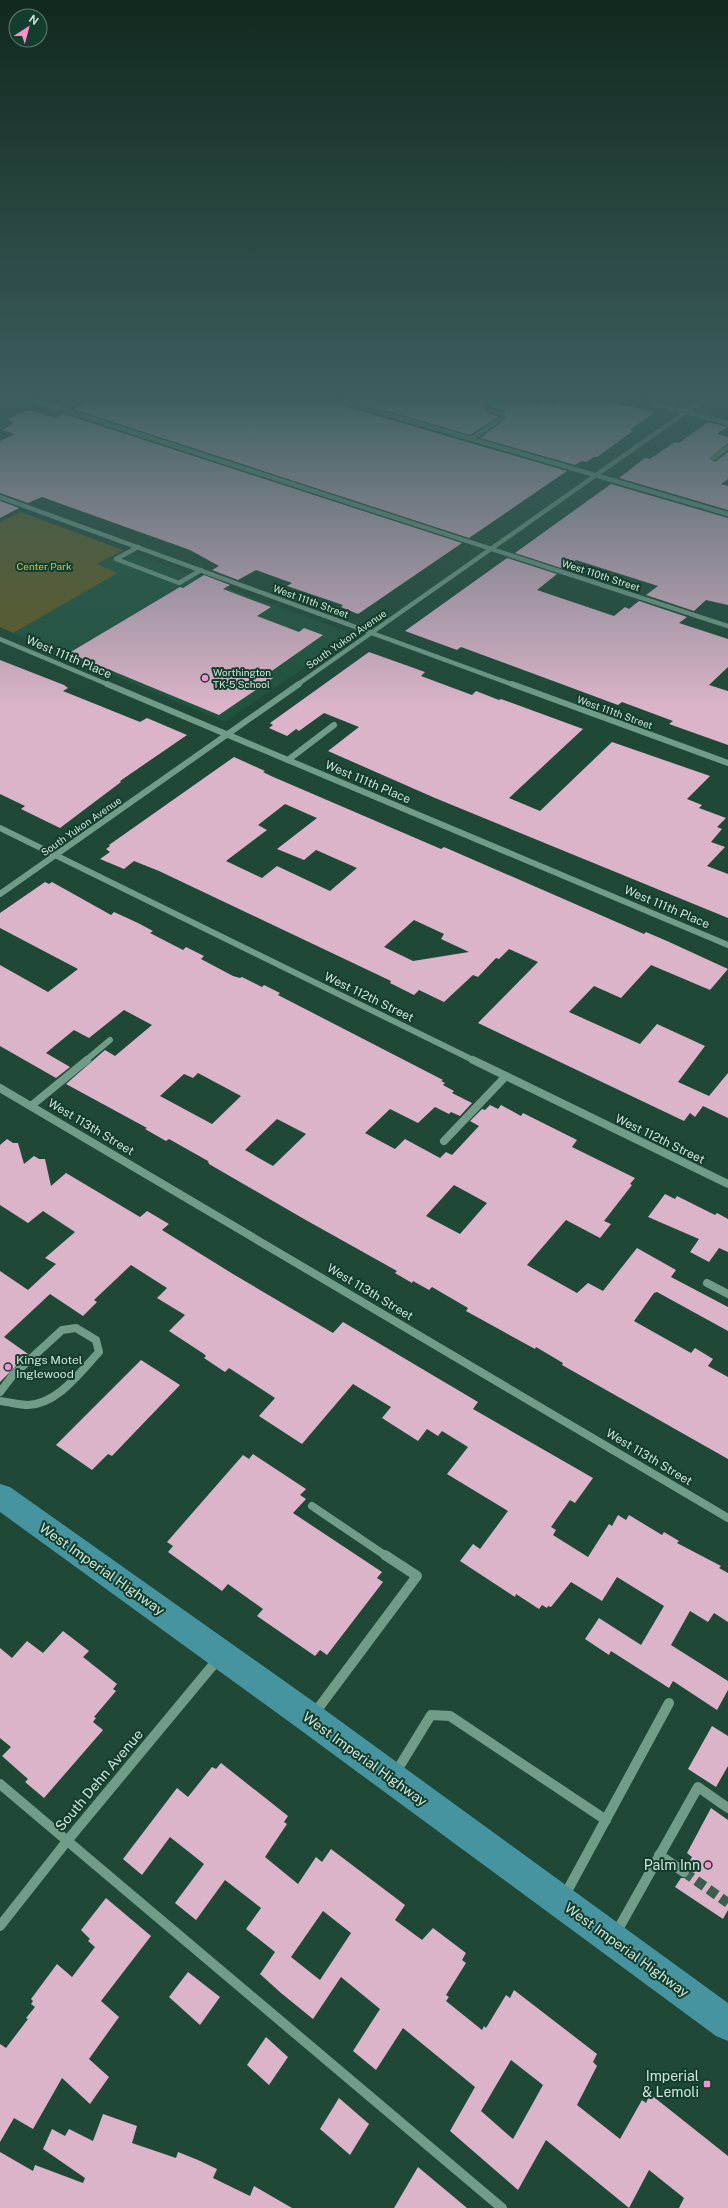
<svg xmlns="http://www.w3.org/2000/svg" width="728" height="2208" viewBox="0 0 728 2208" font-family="'Public Sans',sans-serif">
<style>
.built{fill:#20533e}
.green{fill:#615c23}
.building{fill:#dcb4ca;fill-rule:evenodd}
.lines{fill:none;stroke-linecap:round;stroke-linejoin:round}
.minor-tunnel{stroke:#39604f;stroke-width:10;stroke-dasharray:10 5;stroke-linecap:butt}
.minor-far3{stroke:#719c88;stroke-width:4.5}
.minor-far2{stroke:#719c88;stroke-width:6}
.minor-far1{stroke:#719c88;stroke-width:8}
.minor{stroke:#719c88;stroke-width:10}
.major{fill:#46949f;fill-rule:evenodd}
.poi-dot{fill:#f790ce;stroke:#133d2c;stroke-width:1.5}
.labels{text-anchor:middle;stroke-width:4;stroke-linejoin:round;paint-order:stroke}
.far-park-label{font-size:10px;fill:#d0c545;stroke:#133d2c}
.far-street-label{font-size:10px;fill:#cfe5da;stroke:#133d2c}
.far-poi-label{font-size:10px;fill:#cfe5da;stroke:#133d2c;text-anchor:start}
.street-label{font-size:12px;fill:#cfe5da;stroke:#133d2c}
.poi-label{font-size:12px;fill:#cfe5da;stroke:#133d2c;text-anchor:start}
.near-street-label{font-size:14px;fill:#cfe5da;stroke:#133d2c}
.near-poi-label{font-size:14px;fill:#cfe5da;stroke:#133d2c;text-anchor:end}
</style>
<rect width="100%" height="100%" fill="#1f4837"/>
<path class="built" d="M123,550L353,634L225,722L13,633L118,573L97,565Z"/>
<path class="green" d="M21,512L123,550L97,564L118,573L13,633L0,627V522Z"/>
<g class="building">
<path d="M93,400H334L337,404L567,471L469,538L73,409Z"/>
<path d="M350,400H523L537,404L542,401L553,404L559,400H603L655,412L630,430L633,431L597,457H594L586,462L582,461L575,465L480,438L507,418L504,411L489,405L485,406V411L498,417L470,435Z"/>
<path d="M28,410L55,418L64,414L462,543L358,614L341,607L343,605L287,586L292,583L256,570L238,580L212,570L219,566L190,550L42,497L28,503L0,493V441L15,434L3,430L13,423L8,419Z"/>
<path d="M708,422L727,427L717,434L728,437V443L710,458L715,462L728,452V479L721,484L728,486V510L619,478L645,458L650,459L675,442L679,443Z"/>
<path d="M611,484L728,518V605L706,600L694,611L646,595L658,586L576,560L564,569L515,553Z"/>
<path d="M0,501L19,508L0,518Z"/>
<path d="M507,558L557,574L537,590L614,616L625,607L629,609L639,601L687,617L679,623L728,639V667L709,685L728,691V745L669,724L673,721L622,702L618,705L461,647L457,650L405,631Z"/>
<path d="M204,575L230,585L223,589L271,607L257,616L299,632L304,628L323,635L266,675L273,678L219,715L69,653L180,587L183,588Z"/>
<path d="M369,652L425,672L421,676L472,695L476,691L499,700L501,699L583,729L509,798L540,811L612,742L710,776L687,799L702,805L699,808L726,818L717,827L722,829L711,842L725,847L707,866L728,874V918L435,798L328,751L359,727L324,713L299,731L296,729L287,736L269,728L273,725L270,723Z"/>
<path d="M0,660L64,685L68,688L63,691L140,722L147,718L187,735L120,781L121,782L60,828L21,809L25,806L0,794Z"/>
<path d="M234,757L265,771L263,772L271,776L441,849L444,847L644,934L646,932L667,941L728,969L710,990L651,965L621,998L594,986L569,1012L640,1044L657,1024L705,1046L678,1082L709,1096L728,1073V1118L703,1106L695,1117L690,1113L684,1121L478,1023L538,962L509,949L499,959L496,958L478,977L473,975L444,1002L419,990L414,995L390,983L391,981L159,871L134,861L124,869L100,859L110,852L106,849L110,846L109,845ZM285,804L317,818L277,849L304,860L316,850L357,868L330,891L277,866L262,878L226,861L267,830L258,825ZM414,920L444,934L441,939L469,952L413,961L384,947Z"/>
<path d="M45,882L49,884L52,882L111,915L114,912L138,923L153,931L150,933L183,950L186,947L204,956L201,959L233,976L240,978L242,977L262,987L264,985L280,993L278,995L443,1080L441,1081L445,1083L443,1085L454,1091L452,1093L472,1103L460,1116L451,1112L449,1114L435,1107L418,1123L390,1109L365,1133L395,1149L405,1139L440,1158L446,1152L452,1155L479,1126L470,1121L482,1109L485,1110L490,1105L498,1109L501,1105L521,1116L523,1113L577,1140L572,1147L635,1178L630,1184L632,1185L604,1221L611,1224L600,1238L566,1220L527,1265L577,1293L588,1283L603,1291L637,1248L676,1270L671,1277L728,1307V1331L657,1292L654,1293L634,1321L691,1353L695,1348L713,1359L708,1366L728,1377V1459L562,1365L563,1363L536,1347L535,1349L466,1311L468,1308L432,1287L429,1290L413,1281L412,1283L395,1273L397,1271L304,1219L209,1164L208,1161L169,1139L166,1141L145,1129L147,1128L66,1084L105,1050L115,1056L152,1025L124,1010L89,1038L74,1030L46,1053L70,1067L56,1078L0,1046V965L48,992L78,969L0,928V913ZM198,1073L241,1096L212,1124L160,1096L184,1074L193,1078ZM277,1119L306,1134L273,1166L245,1150ZM454,1185L487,1203L460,1234L426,1216Z"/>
<path d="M7,1139L13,1143H18L24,1164L34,1156L39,1159H45L51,1186L66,1173L140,1217L147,1211L169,1224L162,1230L233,1274L333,1333L343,1322L478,1402L473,1409L593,1478L575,1503L570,1500L551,1527L556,1530L553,1535L588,1557L609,1524L612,1526L618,1515L626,1520L629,1515L662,1535L664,1532L679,1541L677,1543L721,1566L719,1568L728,1573V1622L714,1613L708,1622L690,1611L671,1645L728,1681V1690L717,1710L673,1681L669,1688L611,1651L609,1655L585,1639L599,1618L641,1645L664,1606L617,1577L602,1601L571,1582L551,1607L548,1606L547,1608L542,1605L539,1609L516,1594L515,1597L460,1561L473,1544L480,1549L508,1511L447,1474L468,1447L442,1431L438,1436L427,1429L418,1441L382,1418L391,1407L353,1384L302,1444L259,1416L275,1398L229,1368L225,1372L204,1358L206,1356L204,1354L169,1331L185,1315L157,1298L167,1288L131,1265L94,1300L97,1302L83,1316L50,1294L4,1337L28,1354L0,1382V1271L28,1290L56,1264L45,1258L75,1232L43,1211L28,1223L0,1205V1145Z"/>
<path d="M665,1194L675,1199L677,1196L715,1215L717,1213L728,1219V1252L719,1248L709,1262L690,1252L699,1239L648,1217Z"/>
<path d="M141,1360L180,1385L112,1456L108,1454L92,1470L56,1445Z"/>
<path d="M253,1454L306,1489L300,1495L306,1499L293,1513L382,1572L377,1578L383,1582L327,1655L320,1650L315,1656L257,1616L263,1609L228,1584L222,1591L168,1552L173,1546L167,1542L243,1455L249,1459Z"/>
<path d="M63,1631L89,1651L83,1657L117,1684L113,1689L116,1691L94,1717L96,1718L93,1722L103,1730L44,1798L25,1782L28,1779L2,1756L11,1747L0,1738V1648L12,1658L27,1641L43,1653Z"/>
<path d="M712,1726L728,1736V1766L716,1787L688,1769Z"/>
<path d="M221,1763L288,1816L284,1822L287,1824L265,1857L298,1884L316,1857L322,1862L331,1849L405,1905L395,1920L422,1940L433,1928L466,1953L462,1960L466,1963L446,1995L449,1997L446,2001L482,2030L484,2026L486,2028L506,1995L510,1998L514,1990L597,2054L593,2062L597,2066L577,2105L620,2139L642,2100L646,2103L650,2094L728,2156V2208H679L684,2198L649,2170L629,2208L546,2140L518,2190L450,2131L475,2087L403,2028L376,2070L353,2051L380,2009L341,1977L313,2019L281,1993L260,1974L275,1952L246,1929L261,1908L225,1880L196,1920L175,1903L204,1864L170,1837L142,1875L123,1859L177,1788L188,1797L212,1767L216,1769ZM323,1911L351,1933L320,1980L291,1957ZM511,2060L543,2085L513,2139L481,2111Z"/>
<path d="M711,1808L728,1820V1910L723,1919L675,1887L681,1878H687L690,1875V1869L687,1866L692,1857L687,1853Z"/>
<path d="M106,1898L151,1936L101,2001L119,2017L89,2059L109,2077L90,2104L62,2078L33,2129L14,2118L0,2142V2044L6,2048L28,2019L26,2018L35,2007L31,2004L33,2001L31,1999L57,1964L72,1977L95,1947L88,1941L90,1939L81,1930Z"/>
<path d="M188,1972L220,1997L200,2025L169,1997Z"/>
<path d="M266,2037L288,2057L269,2085L247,2065Z"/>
<path d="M339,2098L369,2124L350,2155L320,2129Z"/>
<path d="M103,2114L137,2126L132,2143L176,2158L178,2152L198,2160L217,2169L213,2178L250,2196L254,2186L292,2208H0V2152L33,2171L35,2165L83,2183L85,2178L43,2149L52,2129L65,2136L69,2129L93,2141Z"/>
<path d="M418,2167L467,2208H394Z"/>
</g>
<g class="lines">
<path class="minor-tunnel" d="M684,1872L728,1903"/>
<g class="minor-far3">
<path d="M34,400L728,626"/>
<path d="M338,400L728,514"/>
<path d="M643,400L728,423"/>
<path d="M471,439L504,417L502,414L488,409"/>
<path d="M714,458L728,447"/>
<path d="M0,497L514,685"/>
<path d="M138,547L116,559L179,583L201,570"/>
<path d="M0,639L109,685"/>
<path d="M297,685L703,400"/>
</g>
<g class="minor-far2">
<path d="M107,684L728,945"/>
<path d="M512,684L728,763"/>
<path d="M288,760L334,725"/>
<path d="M0,828L475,1061"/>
<path d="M0,894L299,684"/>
<path d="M85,1061L110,1040"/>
</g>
<g class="minor-far1">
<path d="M473,1060L728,1184"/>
<path d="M0,1088L728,1518"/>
<path d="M31,1106L87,1060"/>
<path d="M444,1141L506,1076"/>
<path d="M707,1283L728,1294"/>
<path d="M0,1392L13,1375L62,1330L76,1328L96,1340L99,1352C80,1372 58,1404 28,1405C19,1405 9,1402 0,1401"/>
<path d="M312,1506L386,1556"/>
</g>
<g class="minor">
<path d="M314,1714L417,1576L385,1555"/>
<path d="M396,1772L431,1715L450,1716L606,1820"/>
<path d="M0,1784L502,2208"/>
<path d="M659,1855L684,1872"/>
<path d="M565,1895L669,1703"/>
<path d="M0,1926L67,1841L218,1659"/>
<path d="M616,1933L698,1787L728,1808"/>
</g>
<path class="major" d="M0,1484L10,1487L321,1707L728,2003V2041L716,2036L299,1729L0,1512Z"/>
</g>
<linearGradient id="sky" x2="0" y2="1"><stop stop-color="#11281e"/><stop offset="0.56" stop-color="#3c5e5e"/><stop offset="1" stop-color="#3c5e5e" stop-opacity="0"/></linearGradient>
<rect width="728" height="709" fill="url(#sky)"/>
<g class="poi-dot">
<circle cx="205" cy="678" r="4"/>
<circle cx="8" cy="1367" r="4"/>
<circle cx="708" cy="1865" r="4"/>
<rect x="703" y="2080" width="8" height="8" rx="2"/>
</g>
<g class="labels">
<g class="far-park-label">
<text x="44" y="570">Center Park</text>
</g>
<g class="far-street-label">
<text transform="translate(601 575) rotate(18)" y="4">West 110th Street</text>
<text transform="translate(311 601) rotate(20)" y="4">West 111th Street</text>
<text transform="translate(346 639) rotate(-35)" y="4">South Yukon Avenue</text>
<text transform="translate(615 712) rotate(20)" y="4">West 111th Street</text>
<text transform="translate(81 826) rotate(-35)" y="4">South Yukon Avenue</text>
</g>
<g class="far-poi-label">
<text x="213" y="676">Worthington<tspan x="213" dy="12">TK-5 School</tspan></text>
</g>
<g class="street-label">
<text transform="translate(69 657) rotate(23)" y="4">West 111th Place</text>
<text transform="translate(368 782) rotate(23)" y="4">West 111th Place</text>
<text transform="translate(667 907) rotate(23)" y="4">West 111th Place</text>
<text transform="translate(369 997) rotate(26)" y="4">West 112th Street</text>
<text transform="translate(91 1127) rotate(31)" y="4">West 113th Street</text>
<text transform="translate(660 1139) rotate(26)" y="4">West 112th Street</text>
<text transform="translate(370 1292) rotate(31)" y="4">West 113th Street</text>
<text transform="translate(649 1457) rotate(31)" y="4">West 113th Street</text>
</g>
<g class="poi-label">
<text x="16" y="1364">Kings Motel<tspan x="16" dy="14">Inglewood</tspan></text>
</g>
<g class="near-street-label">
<text transform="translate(102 1569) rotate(35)" y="5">West Imperial Highway</text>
<text transform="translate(365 1759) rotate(36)" y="5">West Imperial Highway</text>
<text transform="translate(99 1780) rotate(-50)" y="5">South Dehn Avenue</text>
<text transform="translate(627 1950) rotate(36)" y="5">West Imperial Highway</text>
</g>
<g class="near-poi-label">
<text x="700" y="1870">Palm Inn</text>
<text x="699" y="2081">Imperial<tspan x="699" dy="16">&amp; Lemoli</tspan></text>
</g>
</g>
<g transform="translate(28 28) rotate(36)"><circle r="19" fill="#133d2c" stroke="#5e8072"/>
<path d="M0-3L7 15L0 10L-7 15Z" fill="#f790ce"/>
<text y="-6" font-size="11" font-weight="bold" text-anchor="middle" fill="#cfe5da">N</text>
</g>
</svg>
